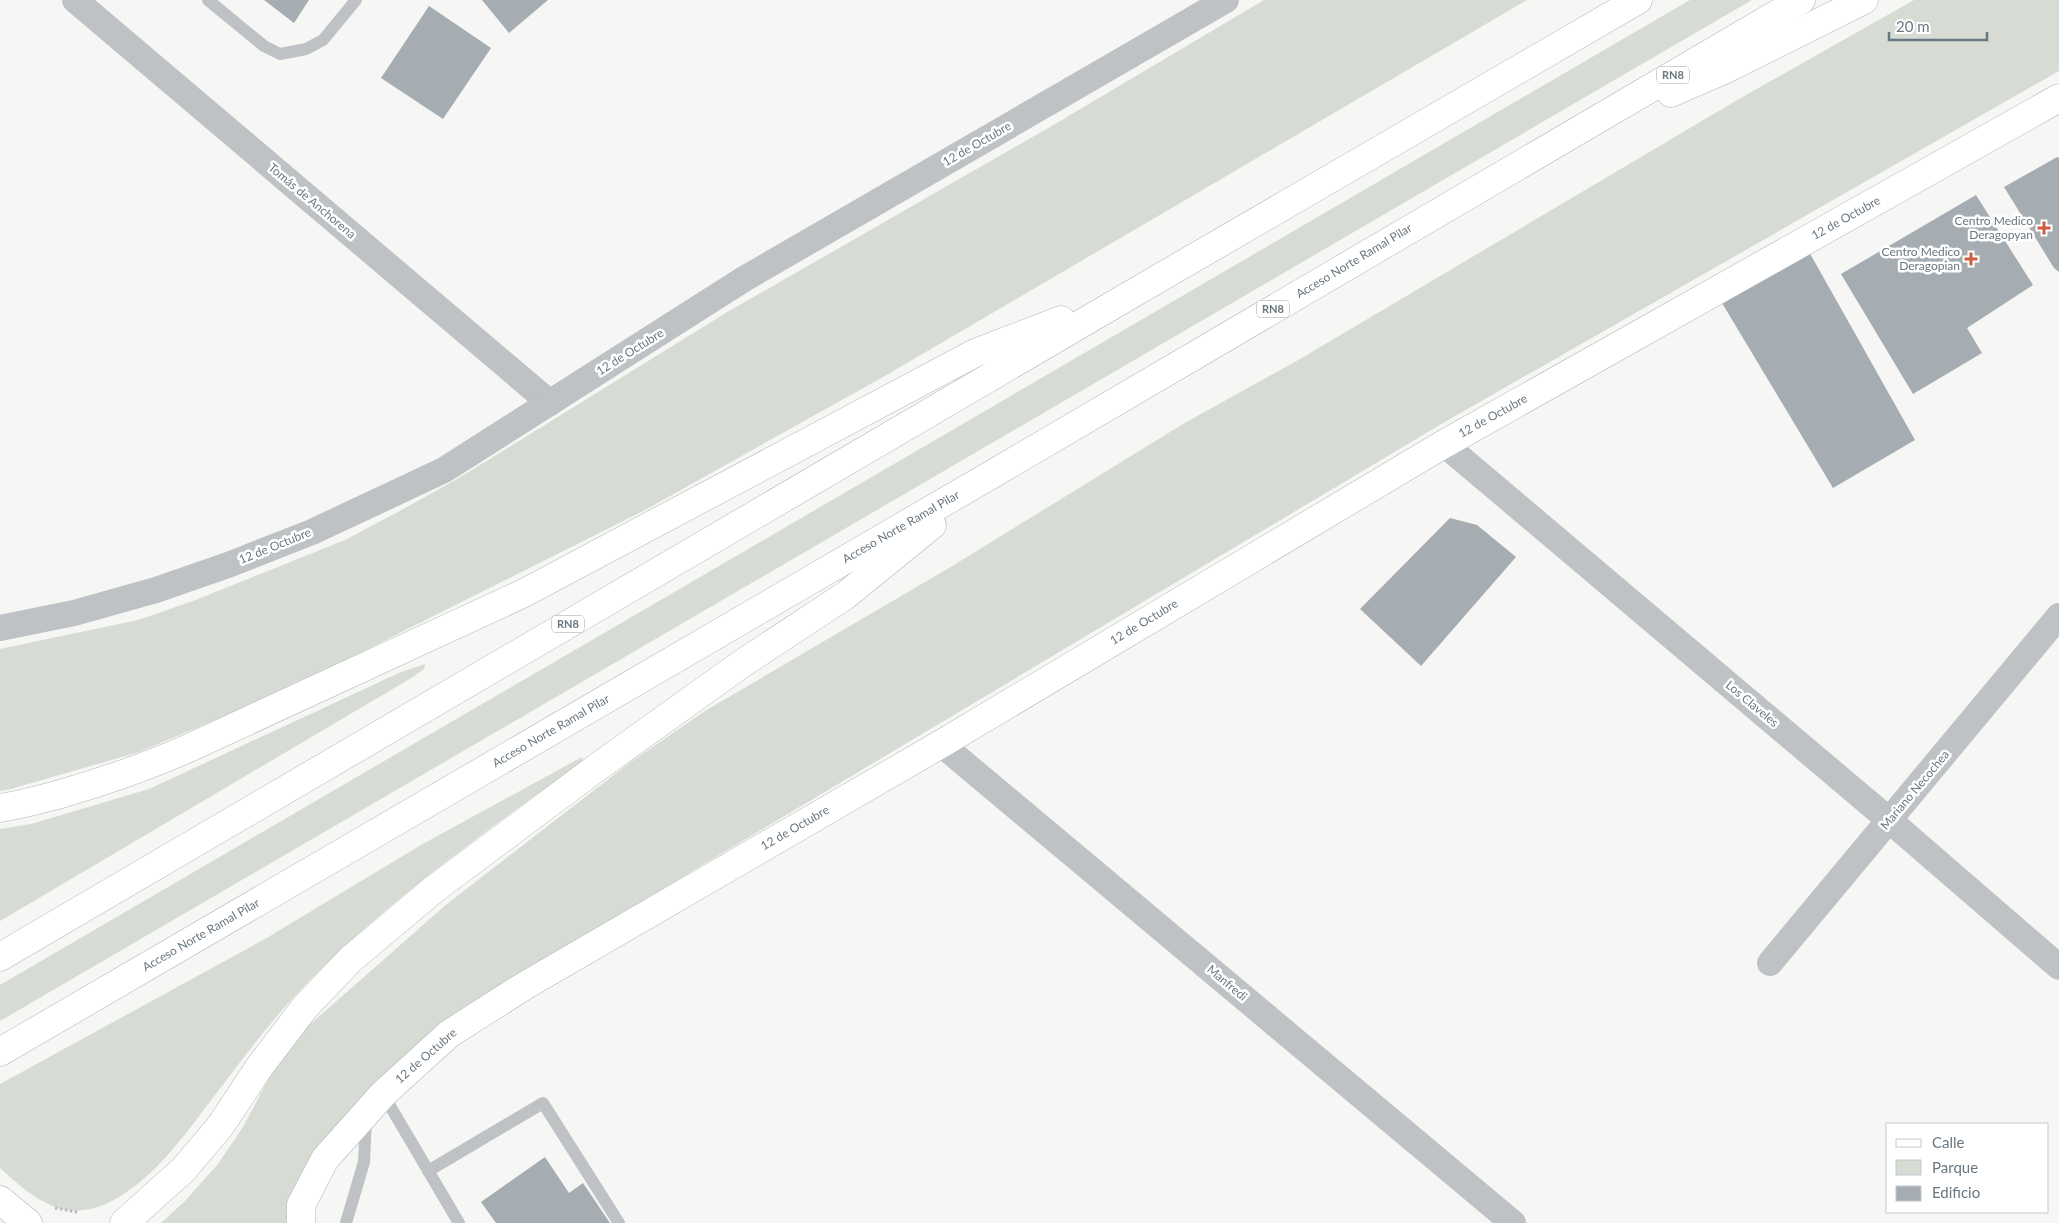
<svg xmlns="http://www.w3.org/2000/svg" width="2059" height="1223" viewBox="0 0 2059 1223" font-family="Lato,sans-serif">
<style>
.green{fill:#d6dbd3}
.building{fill:#a6adb2}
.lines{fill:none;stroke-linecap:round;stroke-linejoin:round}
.secondary-casing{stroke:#b1b6b9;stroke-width:29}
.highway-casing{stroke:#b2b5b8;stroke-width:29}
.path{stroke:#b8bbbd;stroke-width:3;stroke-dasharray:2.5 2.5;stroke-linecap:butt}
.lane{stroke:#bec2c5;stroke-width:12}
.street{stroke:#bec2c5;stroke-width:26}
.secondary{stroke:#fff;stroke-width:28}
.highway{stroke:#fff;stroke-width:28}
.poi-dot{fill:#cc5d3e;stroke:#fff;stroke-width:2}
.labels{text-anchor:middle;stroke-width:5;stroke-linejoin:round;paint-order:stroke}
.shield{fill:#fff;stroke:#96a0a7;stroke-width:1}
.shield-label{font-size:11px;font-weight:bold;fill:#697781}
.street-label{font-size:12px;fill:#697781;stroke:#fff}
.poi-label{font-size:12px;fill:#697781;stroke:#fff;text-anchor:end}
</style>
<rect width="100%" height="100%" fill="#f6f6f4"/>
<g class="green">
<path d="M1264,0H1527L883,377L645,510L286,690L139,752L11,789L0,791V649L138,620L193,601L345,540L396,513L459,478L724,314L1050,127Z"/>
<path d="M1690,0H1752L0,1021V985Z"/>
<path d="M1914,0H2059V71L1443,423L503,984L289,1210L286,1223H161L184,1202L218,1164L243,1127L278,1061L307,1027L447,904L628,764L705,711L949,568L1183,424L1300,359L1739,99Z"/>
<path d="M425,664L424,669L413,677L0,921V829L31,824L149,789L401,672Z"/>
<path d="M582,757L583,761C487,830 389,899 307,983C273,1018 244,1057 215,1095C185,1134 153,1182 106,1204C61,1223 32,1197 0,1168V1084L265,939L421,845Z"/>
</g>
<g class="building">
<path d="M264,0H309L294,23Z"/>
<path d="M482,0H548L509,33Z"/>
<path d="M429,6L491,48L443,119L381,78Z"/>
<path d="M2057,157L2059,158V272L2054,268L2004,187Z"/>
<path d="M1976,195L2033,285L1967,328L1982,353L1913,394L1841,274Z"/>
<path d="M1808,250L1915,440L1833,488L1722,303Z"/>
<path d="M1450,518L1477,525L1516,557L1421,666L1360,609Z"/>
<path d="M545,1157L569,1193L583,1183L610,1223H496L481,1202Z"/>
</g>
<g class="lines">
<g class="secondary-casing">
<g id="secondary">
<path d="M0,1200L28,1223"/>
<path d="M301,1223V1205L325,1159L383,1094L449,1034L526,985L941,744L1444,444L2059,98"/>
</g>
</g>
<g class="highway-casing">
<g id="highway">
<path d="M1671,93L1724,70L1864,0"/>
<path d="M0,808C19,805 38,800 57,795C102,782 146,767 189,748L524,593L975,353L1061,320"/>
<path d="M0,957L1137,291L1638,0"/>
<path d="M0,1052L1001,469L1801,0"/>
<path d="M124,1223L184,1169L221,1125L260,1066L305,1007L351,959L433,890L599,766L740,665L846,595L932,525"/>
</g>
</g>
<path class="path" d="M55,1208L77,1212"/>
<g class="lane">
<path d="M208,0L264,46L280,54L306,49L323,40L356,0"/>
<path d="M383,1094L459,1223"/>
<path d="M428,1171L543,1103L619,1223"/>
<path d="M346,1223L364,1162L366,1118"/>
</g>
<g class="street">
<path d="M75,0L550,403"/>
<path d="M1444,444L1889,820L2059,967"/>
<path d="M0,628L74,613L156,590L228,565L312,532L444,470L744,279L1226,0"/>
<path d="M941,744L1513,1223"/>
<path d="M1770,963L2059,616"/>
</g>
<use href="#secondary" class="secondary"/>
<use href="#highway" class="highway"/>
</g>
<g class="poi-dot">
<path d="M2041.5 220.5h5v5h5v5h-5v5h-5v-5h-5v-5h5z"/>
<path d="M1968.5 251.5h5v5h5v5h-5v5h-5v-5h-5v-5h5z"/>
</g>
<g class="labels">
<g class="shield">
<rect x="1657" y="66.5" width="32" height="17" rx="4"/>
<rect x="1257" y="300.5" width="32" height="17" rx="4"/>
<rect x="552" y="615.5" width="32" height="17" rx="4"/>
</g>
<g class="shield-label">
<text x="1673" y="79">RN8</text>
<text x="1273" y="313">RN8</text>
<text x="568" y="628">RN8</text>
</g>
<g class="street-label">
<text transform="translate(977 144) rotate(-30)" y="4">12 de Octubre</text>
<text transform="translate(312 201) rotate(40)" y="4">Tomás de Anchorena</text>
<text transform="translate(1846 218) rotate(-29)" y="4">12 de Octubre</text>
<text transform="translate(1354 261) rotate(-31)" y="4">Acceso Norte Ramal Pilar</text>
<text transform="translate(630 352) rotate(-32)" y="4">12 de Octubre</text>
<text transform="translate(1493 416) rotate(-29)" y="4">12 de Octubre</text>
<text transform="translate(901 527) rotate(-30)" y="4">Acceso Norte Ramal Pilar</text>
<text transform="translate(275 546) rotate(-22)" y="4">12 de Octubre</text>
<text transform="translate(1144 622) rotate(-31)" y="4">12 de Octubre</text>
<text transform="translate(1752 704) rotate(40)" y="4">Los Claveles</text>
<text transform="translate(551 731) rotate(-30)" y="4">Acceso Norte Ramal Pilar</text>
<text transform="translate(1915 790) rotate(-50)" y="4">Mariano Necochea</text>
<text transform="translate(795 828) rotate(-30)" y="4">12 de Octubre</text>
<text transform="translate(201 935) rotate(-30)" y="4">Acceso Norte Ramal Pilar</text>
<text transform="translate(1227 983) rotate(40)" y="4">Manfredi</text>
<text transform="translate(426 1056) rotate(-41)" y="4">12 de Octubre</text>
</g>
<g class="poi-label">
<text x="2033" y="225">Centro Medico<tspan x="2033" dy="14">Deragopyan</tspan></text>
<text x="1960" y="256">Centro Medico<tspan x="1960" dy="14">Deragopian</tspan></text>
</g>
</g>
<rect x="1886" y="1123" width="162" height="90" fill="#ffffff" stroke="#c3c9cd"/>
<rect x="1896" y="1139" width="25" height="8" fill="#ffffff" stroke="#c3c9cd"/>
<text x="1932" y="1148" font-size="15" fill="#697781">Calle</text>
<rect x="1896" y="1160" width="25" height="15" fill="#d6dbd3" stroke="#c3c9cd"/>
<text x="1932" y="1173" font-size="15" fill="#697781">Parque</text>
<rect x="1896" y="1186" width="25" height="15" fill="#a6adb2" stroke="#c3c9cd"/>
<text x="1932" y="1198" font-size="15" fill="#697781">Edificio</text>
<path d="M1889 32v8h98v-8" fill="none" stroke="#697781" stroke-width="2.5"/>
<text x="1896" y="32" font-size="15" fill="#697781" stroke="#ffffff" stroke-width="4" paint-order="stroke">20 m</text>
</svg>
